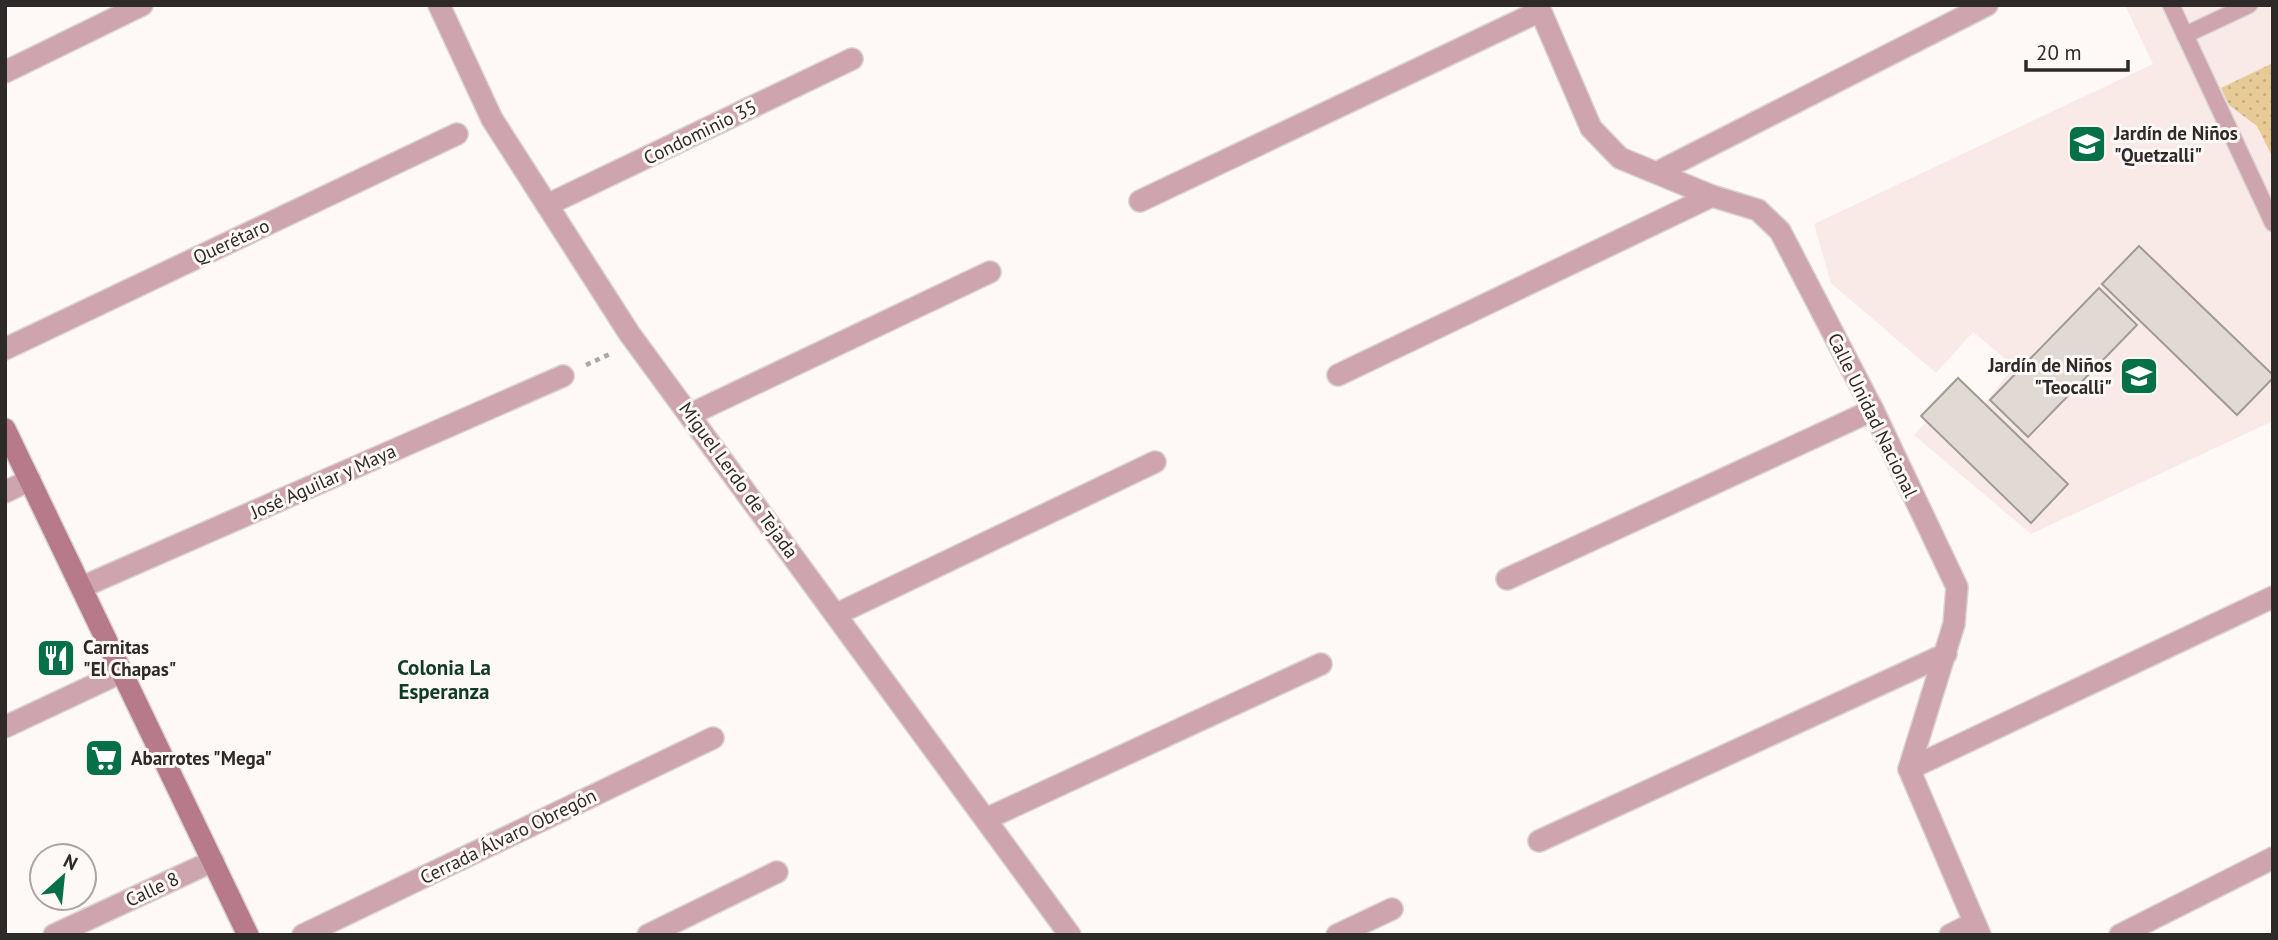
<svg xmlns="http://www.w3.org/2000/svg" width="2278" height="940" viewBox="0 0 2278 940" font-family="'PT Sans',sans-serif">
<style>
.built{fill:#f9e9e7}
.garden{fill:url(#garden-dots)}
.building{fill:#e1d9d4;stroke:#a29a95;stroke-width:2}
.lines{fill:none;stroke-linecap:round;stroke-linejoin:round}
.lane-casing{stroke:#d9d3d2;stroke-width:19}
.street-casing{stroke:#d9d3d2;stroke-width:24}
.secondary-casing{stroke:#d9d3d2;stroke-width:24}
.path{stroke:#aca7a6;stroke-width:4.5;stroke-dasharray:5 5;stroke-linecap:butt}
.lane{stroke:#cea4af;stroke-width:16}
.street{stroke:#cea4af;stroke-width:21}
.secondary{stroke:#b67a8b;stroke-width:21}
.labels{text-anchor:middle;stroke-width:6;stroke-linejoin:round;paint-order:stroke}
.street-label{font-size:19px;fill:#2e2a29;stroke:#fef8f7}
.poi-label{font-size:19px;font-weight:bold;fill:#2e2a29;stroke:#fef8f7;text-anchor:start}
.neighbourhood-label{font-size:21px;font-weight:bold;fill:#0f3b27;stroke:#fef8f7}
</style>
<defs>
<pattern id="garden-dots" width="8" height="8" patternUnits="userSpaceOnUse" patternTransform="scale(1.75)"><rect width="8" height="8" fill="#e8ca96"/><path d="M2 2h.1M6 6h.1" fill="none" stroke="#c7ae81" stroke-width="1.8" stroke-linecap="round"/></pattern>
</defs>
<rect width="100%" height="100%" fill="#fef8f7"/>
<path class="built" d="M2125,5H2273V421L2031,534L1914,435L1959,387L1982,407L2014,366L1973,332L1936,373L1831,283L1814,224L2153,64Z"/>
<path class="garden" d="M2273,63V158L2257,126L2229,105L2221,88Z"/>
<g class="building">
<path d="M2139,246L2273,375V378L2237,415L2102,284Z"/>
<path d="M2099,288L2137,325L2028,437L1990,400Z"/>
<path d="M1958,378L2068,484L2031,523L1921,416Z"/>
</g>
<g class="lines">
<g class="lane-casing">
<g id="lane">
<path d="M2171,5L2273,223"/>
<path d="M2185,35L2249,5"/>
</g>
</g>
<g class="street-casing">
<g id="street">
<path d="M439,5L492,119L629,333L1070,935"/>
<path d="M1538,5L1591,128L1620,158L1712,196L1758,210L1780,231L1873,410L1957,587L1954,624L1909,769L1980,935"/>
<path d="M5,72L142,5"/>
<path d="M1658,172L1987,5"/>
<path d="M1140,201L1540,11"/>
<path d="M547,205L852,59"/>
<path d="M5,349L457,134"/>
<path d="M1338,375L1712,196"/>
<path d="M691,414L990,272"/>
<path d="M5,492L30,480"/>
<path d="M1507,579L1873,410"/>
<path d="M82,587L563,376"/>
<path d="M837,614L1155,462"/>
<path d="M5,727L122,672"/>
<path d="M1909,769L2273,597"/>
<path d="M986,819L1321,664"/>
<path d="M1539,841L1946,654"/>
<path d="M54,935L213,861"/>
<path d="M303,935L713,738"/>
<path d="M648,935L777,872"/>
<path d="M1337,935L1392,909"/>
<path d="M1950,935L1974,923"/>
<path d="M2120,935L2273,858"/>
</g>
</g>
<g class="secondary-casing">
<path id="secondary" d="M5,429L248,935"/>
</g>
<path class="path" d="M586,365L610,354"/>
<use href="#lane" class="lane"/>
<use href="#street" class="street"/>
<use href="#secondary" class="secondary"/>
</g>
<defs>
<g id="school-square" transform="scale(2.0125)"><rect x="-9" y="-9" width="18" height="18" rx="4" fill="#067148" stroke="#fef8f7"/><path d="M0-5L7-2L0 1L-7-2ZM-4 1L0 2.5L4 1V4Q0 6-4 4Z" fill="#fff"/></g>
<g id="restaurant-square" transform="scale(2.0125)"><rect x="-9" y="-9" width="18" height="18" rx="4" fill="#067148" stroke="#fef8f7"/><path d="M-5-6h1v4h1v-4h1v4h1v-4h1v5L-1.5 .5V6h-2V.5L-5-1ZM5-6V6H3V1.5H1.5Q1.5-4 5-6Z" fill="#fff"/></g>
<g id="supermarket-square" transform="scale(2.0125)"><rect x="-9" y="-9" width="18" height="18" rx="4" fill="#067148" stroke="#fef8f7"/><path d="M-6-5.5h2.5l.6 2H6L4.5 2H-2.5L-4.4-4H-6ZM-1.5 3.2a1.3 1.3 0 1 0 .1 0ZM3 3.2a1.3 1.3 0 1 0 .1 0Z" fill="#fff"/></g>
</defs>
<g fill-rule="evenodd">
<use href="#school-square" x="2087" y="144"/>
<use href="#school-square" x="2139" y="376"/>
<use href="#restaurant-square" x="56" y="658"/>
<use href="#supermarket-square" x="104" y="758"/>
</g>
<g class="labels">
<g class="street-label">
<text transform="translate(700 132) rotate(-26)" y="7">Condominio 35</text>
<text transform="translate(231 241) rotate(-25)" y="7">Querétaro</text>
<text transform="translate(1873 415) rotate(64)" y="7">Calle Unidad Nacional</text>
<text transform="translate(739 480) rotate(54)" y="7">Miguel Lerdo de Tejada</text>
<text transform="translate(323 481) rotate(-24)" y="7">José Aguilar y Maya</text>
<text transform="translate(508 836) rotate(-26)" y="7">Cerrada Álvaro Obregón</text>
<text transform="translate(152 889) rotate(-25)" y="7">Calle 8</text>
</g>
<g class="poi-label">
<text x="2114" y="140">Jardín de Niños<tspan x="2114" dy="22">"Quetzalli"</tspan></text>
<text x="2112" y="372" text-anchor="end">Jardín de Niños<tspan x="2112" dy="22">"Teocalli"</tspan></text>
<text x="83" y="654">Carnitas<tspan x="83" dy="22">"El Chapas"</tspan></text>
<text x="131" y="765">Abarrotes "Mega"</text>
</g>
<g class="neighbourhood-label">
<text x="444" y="675">Colonia La<tspan x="444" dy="24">Esperanza</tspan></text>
</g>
</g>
<rect width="2278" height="940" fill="none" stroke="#2e2a29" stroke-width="14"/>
<g transform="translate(63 877) rotate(27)"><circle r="33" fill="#fef8f7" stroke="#aba6a5" stroke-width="2"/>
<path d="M0-5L12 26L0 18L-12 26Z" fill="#067148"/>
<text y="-10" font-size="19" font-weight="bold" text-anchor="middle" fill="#2e2a29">N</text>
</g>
<path d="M2026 60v10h102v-10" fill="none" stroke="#2e2a29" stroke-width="3.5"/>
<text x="2036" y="60" font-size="21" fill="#2e2a29" stroke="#fef8f7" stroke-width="5" paint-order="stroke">20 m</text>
</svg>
